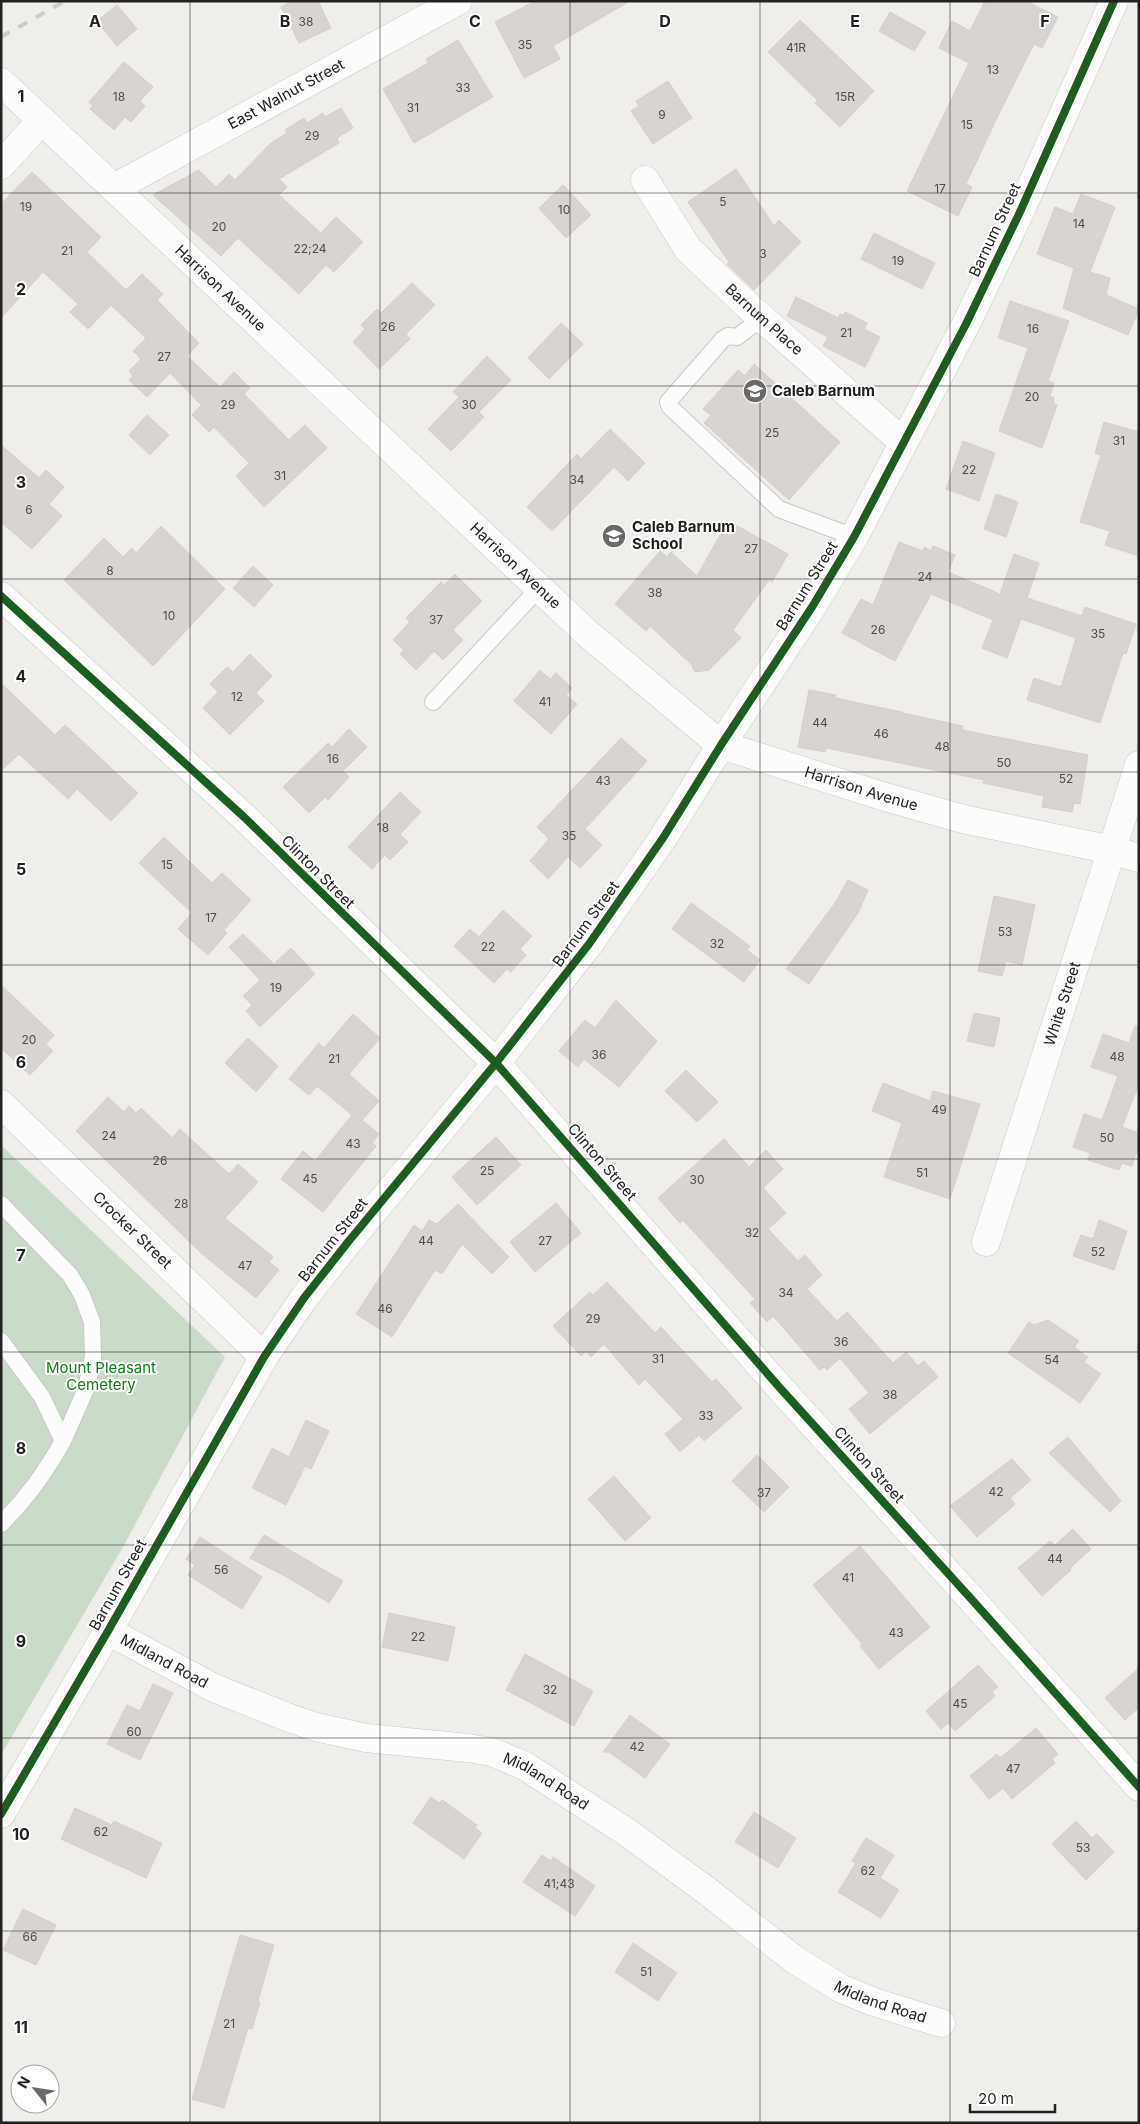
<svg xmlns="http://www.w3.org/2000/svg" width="1140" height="2124" viewBox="0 0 1140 2124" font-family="Inter,sans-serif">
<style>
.cemetery{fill:#cadbca}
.building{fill:#d7d4d2;stroke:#d3d0cc}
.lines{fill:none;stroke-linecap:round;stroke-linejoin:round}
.service-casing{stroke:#c9c8c7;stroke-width:18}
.minor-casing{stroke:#c9c8c7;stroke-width:29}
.service{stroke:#fdfcfc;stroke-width:16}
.minor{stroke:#fdfcfc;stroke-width:28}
.rail{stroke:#ccc;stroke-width:4;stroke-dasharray:10 10;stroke-linecap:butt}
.cycleway-casing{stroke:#fff;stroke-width:11}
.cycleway{stroke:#1b5e20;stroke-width:8}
.grid{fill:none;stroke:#222;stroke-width:1;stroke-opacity:0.55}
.labels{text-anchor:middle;stroke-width:4;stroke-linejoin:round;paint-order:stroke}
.number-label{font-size:12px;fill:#4f4e4e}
.street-label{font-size:15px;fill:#222;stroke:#fff}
.poi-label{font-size:15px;font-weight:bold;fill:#222;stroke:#fff;text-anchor:start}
.park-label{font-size:15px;fill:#0c8416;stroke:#fff}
.grid-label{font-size:16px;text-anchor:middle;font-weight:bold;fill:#222;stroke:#fff;stroke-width:4;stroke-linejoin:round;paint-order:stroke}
</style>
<rect width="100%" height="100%" fill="#f0eeeb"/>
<path class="cemetery" d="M1,1145L225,1357L123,1547L1,1755Z"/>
<g class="building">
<path d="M293,1H318L331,28L299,43L281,7Z"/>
<path d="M535,1H630L553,46L560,59L524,78L495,22Z"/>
<path d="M985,1H1026L1058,17L1042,48L1034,44L996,120L966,184L972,187L958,216L907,191L969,63L939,48L952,21L970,31Z"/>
<path d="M117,5L137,29L117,46L97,21Z"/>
<path d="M890,12L926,32L914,51L879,31Z"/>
<path d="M800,20L874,91L840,127L815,103L818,101L768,52Z"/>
<path d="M458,40L493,97L414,143L383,89L428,63L426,59Z"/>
<path d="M124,62L153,87L140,101L145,106L131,122L125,117L114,130L90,109L93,106L89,102Z"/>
<path d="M668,81L692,118L653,144L631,111L639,106L636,101Z"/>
<path d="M341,108L353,128L337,138L339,143L279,179L287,187L279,195L321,233L336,217L363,242L334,272L326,265L299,294L238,238L221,256L153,195L199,170L216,187L229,174L235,180L271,143L287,133L285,130L304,118L307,123L323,113L325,117Z"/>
<path d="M736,169L774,226L779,220L801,242L754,290L727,264L729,262L688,202Z"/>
<path d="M32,172L101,237L87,252L126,290L142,274L163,294L157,300L199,343L187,356L220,387L234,372L250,388L244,394L289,440L305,425L327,448L264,507L236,476L249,463L214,427L209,432L192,415L201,405L170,373L147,397L129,380L133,376L129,371L141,359L133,351L146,338L111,305L88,329L70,312L78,304L43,272L1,318V204Z"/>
<path d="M563,185L591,215L566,238L539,208Z"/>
<path d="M1081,194L1115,207L1090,272L1110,278L1106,295L1139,309L1128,335L1063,308L1074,268L1079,270L1037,254L1055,207L1073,214Z"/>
<path d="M874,233L935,263L922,289L861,259Z"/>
<path d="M412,283L435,305L406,334L410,339L379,369L353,342L365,329L361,325L377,309L381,313Z"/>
<path d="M796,297L838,318L840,314L844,315L845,312L867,323L864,329L880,337L865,367L823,346L828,337L787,316Z"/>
<path d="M1010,301L1069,321L1048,381L1054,383L1050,396L1054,398L1053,403L1057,405L1042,448L999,431L1028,348L998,338Z"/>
<path d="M561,323L583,344L549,379L528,358Z"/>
<path d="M487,356L511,380L479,412L484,417L451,451L428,429L459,397L453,392Z"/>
<path d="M754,364L840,442L789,500L704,423L711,415L703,409L738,370L745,376Z"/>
<path d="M147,415L169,435L150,455L129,435Z"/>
<path d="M1104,422L1139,432V556L1105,545L1110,531L1080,522L1101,455L1095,453Z"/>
<path d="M610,429L645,463L628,481L614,467L552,531L527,507L577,454L581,459Z"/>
<path d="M963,441L995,453L979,501L946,489Z"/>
<path d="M1,445L39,478L46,470L64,487L49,504L62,516L32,549L1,522Z"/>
<path d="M996,494L1018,502L1006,537L984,529Z"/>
<path d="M728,521L788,554L772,582L769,580L733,630L741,638L709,670L695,672L691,664L650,626L646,631L615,604L660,551L667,557L671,552L697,576Z"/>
<path d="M161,526L225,589L153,666L64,580L104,538L123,557L132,548L136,553Z"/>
<path d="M899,542L923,551L924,547L931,551L933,546L955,555L948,572L1000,594L1014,554L1039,563L1027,598L1082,616L1085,607L1136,624L1126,654L1123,653L1100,723L1027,700L1034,678L1061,687L1076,638L1021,619L1007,658L982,648L993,620L931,594L895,661L842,633L861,599L873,605Z"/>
<path d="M253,566L273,585L254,607L233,588Z"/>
<path d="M455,574L482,601L453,630L463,640L443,660L434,651L416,670L400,654L404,650L393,640L410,622L406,618L441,582L444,585Z"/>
<path d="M250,654L272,676L256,693L264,701L230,735L203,708L218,692L210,684L227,667L233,672Z"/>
<path d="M540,670L550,679L556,673L572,688L566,695L577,704L551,734L514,701Z"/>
<path d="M1,683L55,735L65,725L138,793L111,821L77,789L68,799L19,754L1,771Z"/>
<path d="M809,690L836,695L835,698L902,712V713L963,726L962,730L1088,755L1080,804L1074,803L1072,812L1042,807L1044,796L983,783L984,780L826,748L825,752L798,747Z"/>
<path d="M349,729L367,747L343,771L349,777L328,800L325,797L309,813L283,787L328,743L332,747Z"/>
<path d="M621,738L647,761L585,829L602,845L580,868L568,857L548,879L530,861L549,839L537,827Z"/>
<path d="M400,792L421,812L400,834L408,842L390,860L385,855L372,869L348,847Z"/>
<path d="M164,837L212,883L222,873L251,900L224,930L227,933L208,955L178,929L192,913L139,863Z"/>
<path d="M848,880L868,890L858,913L809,984L786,969L835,903Z"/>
<path d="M994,896L1035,905L1022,965L1006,961L1002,976L978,971Z"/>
<path d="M691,903L750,946L747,950L760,960L744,982L672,929Z"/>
<path d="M503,910L532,936L520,949L526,955L511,972L507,969L494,983L454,946L470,929L479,937Z"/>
<path d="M243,934L274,964L291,948L315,974L260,1027L246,1011L252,1005L243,996L260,980L229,947Z"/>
<path d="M1,985L54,1035L46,1044L53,1051L30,1075L1,1048Z"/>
<path d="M616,1000L657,1041L619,1087L584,1059L578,1067L559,1051L585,1020L595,1028Z"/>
<path d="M974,1013L1000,1018L994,1047L967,1041Z"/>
<path d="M353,1014L380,1038L349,1074L379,1101L362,1120L379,1134L372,1143L376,1146L323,1212L281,1179L303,1151L315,1161L352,1115L317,1086L309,1095L289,1079L319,1043L324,1048Z"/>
<path d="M1135,1026H1139V1084L1122,1127L1139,1133V1144L1132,1166L1122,1163L1119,1170L1088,1160L1090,1153L1073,1147L1084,1114L1102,1120L1118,1076L1091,1067L1103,1034L1129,1043Z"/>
<path d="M248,1038L278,1066L256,1092L225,1063Z"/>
<path d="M686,1070L718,1102L697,1122L665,1091Z"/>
<path d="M883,1083L930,1101L933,1091L980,1104L950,1199L884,1177L902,1123L872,1111Z"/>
<path d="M108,1097L124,1112L129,1106L136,1113L141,1108L172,1138L180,1129L229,1174L238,1164L258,1182L225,1218L273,1257L269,1262L279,1270L256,1298L201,1253L76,1131Z"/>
<path d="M496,1137L521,1165L477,1205L452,1177Z"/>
<path d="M724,1139L749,1167L766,1150L783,1169L763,1188L786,1213L768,1229L798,1261L805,1255L822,1275L807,1289L837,1321L847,1312L893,1363L906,1352L918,1366L924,1361L938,1377L870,1434L849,1409L869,1393L840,1358L827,1370L824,1367L820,1370L773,1316L767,1322L750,1303L755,1299L683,1220L680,1223L658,1198Z"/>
<path d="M556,1203L581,1233L535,1272L510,1242Z"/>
<path d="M458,1204L509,1257L492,1274L462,1244L442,1274L435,1270L392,1337L356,1314L414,1225L422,1231L429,1220L437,1224Z"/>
<path d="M1099,1220L1127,1231L1114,1270L1073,1256L1081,1235L1093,1239Z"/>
<path d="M607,1282L655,1333L661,1327L712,1382L716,1379L742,1408L704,1441L699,1435L680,1452L665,1434L683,1419L645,1379L639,1385L604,1344L591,1357L586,1351L581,1356L553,1326L590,1292L593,1295Z"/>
<path d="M1048,1320L1079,1341L1074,1347L1088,1357L1084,1362L1101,1374L1080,1403L1008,1353L1029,1322L1034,1325Z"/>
<path d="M306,1420L329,1431L311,1469L305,1466L286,1505L252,1488L272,1448L289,1457Z"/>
<path d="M1068,1437L1121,1501L1110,1512L1049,1453Z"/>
<path d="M757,1455L789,1487L764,1512L732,1481Z"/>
<path d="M1012,1459L1031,1480L1010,1498L1015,1504L1012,1507L977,1537L950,1506Z"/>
<path d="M614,1476L651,1518L625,1541L588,1499Z"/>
<path d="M1073,1529L1091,1549L1070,1568L1071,1570L1042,1596L1018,1568L1050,1541L1055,1545Z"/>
<path d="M264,1535L343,1581L329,1603L292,1580L250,1558Z"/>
<path d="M200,1537L262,1577L242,1609L188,1575L195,1565L186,1559Z"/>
<path d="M860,1546L930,1627L879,1669L860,1646L862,1644L813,1585Z"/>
<path d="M389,1613L455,1627L448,1661L382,1647Z"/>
<path d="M525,1654L593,1691L574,1726L506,1690Z"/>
<path d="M978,1665L998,1687L992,1692L995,1696L955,1731L948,1723L941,1729L926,1711Z"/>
<path d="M1139,1668V1707L1125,1720L1105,1698Z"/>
<path d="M153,1684L173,1693L140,1760L107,1744L127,1705L140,1711Z"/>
<path d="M630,1715L670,1744L645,1778L609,1752H603Z"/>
<path d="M1036,1728L1058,1754L1052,1759L1055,1763L1012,1799L1003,1788L989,1799L970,1776L997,1754L1000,1758Z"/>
<path d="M431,1797L439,1803L442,1800L477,1825L475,1828L482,1833L464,1859L413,1823Z"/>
<path d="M75,1808L112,1825L114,1821L162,1843L146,1878L61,1839Z"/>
<path d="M754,1812L796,1838L778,1868L735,1842Z"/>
<path d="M1076,1821L1092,1838L1097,1834L1114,1852L1086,1880L1052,1844Z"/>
<path d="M866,1838L894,1855L880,1878L899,1890L881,1918L838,1892L856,1863L852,1861Z"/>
<path d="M542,1855L551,1861L553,1857L595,1886L575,1916L523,1882Z"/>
<path d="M23,1909L56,1925L36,1965L3,1950Z"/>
<path d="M240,1935L274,1945L258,2001L260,2002L252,2029L248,2028L224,2108L192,2099Z"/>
<path d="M633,1943L677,1973L658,2001L615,1972Z"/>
</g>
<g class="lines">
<g class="service-casing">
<g id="service">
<path d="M762,318L737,337L728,336L723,339L668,402L670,407L779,509L854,537"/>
<path d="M433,702L540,587"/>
<path d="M1,1204L70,1275L82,1295L92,1322L93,1357L86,1389L63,1441L42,1397L1,1341"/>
<path d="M1,1524C28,1497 44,1474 63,1441"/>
</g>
</g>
<g class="minor-casing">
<g id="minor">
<path id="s1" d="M1,82L588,634L721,745L882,796L963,819L1112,850L1139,858"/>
<path d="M1,165L42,120"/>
<path id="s2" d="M645,180L688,249L747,305L903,442"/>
<path id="s3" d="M114,188L458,1"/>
<path d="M1,596L244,817L496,1063L780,1388L974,1602L1139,1787"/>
<path id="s4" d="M1,1104L264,1357"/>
<path id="s5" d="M986,1242L1139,765"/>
<path id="s6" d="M108,1631L214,1688L292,1719L316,1727L366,1738L468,1748L492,1752L525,1766L628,1833L707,1891L795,1960L842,1989L874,2002L941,2023"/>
<path d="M1,1814L108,1631L264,1357L304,1298L348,1242L496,1063L589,944L663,838L721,745L812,607L854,537L966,324L1019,214L1114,1"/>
</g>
</g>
<use href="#service" class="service"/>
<use href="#minor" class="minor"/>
<path class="rail" d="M1,37L65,1"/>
<g class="cycleway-casing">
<g id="cycleway">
<path d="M1,596L244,817L496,1063L780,1388L974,1602L1139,1787"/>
<path d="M1,1814L108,1631L264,1357L304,1298L348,1242L496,1063L589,944L663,838L721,745L812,607L854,537L966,324L1019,214L1114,1"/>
</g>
</g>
<use href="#cycleway" class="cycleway"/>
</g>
<path class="grid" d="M190,1V2123M380,1V2123M570,1V2123M760,1V2123M950,1V2123M1,193H1139M1,386H1139M1,579H1139M1,772H1139M1,965H1139M1,1159H1139M1,1352H1139M1,1545H1139M1,1738H1139M1,1931H1139"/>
<defs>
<g id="school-disc" transform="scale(1.25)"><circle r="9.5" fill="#6a6968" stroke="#fff"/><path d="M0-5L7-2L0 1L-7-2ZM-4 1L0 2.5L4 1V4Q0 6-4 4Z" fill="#fff"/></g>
</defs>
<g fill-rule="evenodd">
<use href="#school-disc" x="755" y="391"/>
<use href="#school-disc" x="614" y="536"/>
</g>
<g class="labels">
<g class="number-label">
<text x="306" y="26">38</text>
<text x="525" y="49">35</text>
<text x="796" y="52">41R</text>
<text x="993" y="74">13</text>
<text x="463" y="92">33</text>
<text x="119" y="101">18</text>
<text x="845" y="101">15R</text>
<text x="413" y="112">31</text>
<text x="662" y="119">9</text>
<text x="967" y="129">15</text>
<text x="312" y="140">29</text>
<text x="940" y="193">17</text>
<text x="723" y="206">5</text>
<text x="26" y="211">19</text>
<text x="564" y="214">10</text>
<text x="1079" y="228">14</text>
<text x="219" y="231">20</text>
<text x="310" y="253">22;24</text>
<text x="67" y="255">21</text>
<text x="763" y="258">3</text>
<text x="898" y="265">19</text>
<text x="388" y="331">26</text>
<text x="1033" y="333">16</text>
<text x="846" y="337">21</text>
<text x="164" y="361">27</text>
<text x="1032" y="401">20</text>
<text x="228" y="409">29</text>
<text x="469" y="409">30</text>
<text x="772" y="437">25</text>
<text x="1119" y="445">31</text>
<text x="969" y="474">22</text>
<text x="280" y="480">31</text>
<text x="577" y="484">34</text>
<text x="29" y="514">6</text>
<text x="751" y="553">27</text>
<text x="110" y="575">8</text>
<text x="925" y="581">24</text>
<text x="655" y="597">38</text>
<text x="169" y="620">10</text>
<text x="436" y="624">37</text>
<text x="878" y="634">26</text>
<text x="1098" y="638">35</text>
<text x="237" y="701">12</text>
<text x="545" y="706">41</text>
<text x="820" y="727">44</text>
<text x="881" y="738">46</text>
<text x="942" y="751">48</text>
<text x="333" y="763">16</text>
<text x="1004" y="767">50</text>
<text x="1066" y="783">52</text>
<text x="603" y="785">43</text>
<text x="383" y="832">18</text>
<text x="569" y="840">35</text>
<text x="167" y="869">15</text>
<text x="211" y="922">17</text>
<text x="1005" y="936">53</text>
<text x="717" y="948">32</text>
<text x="488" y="951">22</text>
<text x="276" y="992">19</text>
<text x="29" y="1044">20</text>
<text x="599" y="1059">36</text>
<text x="1117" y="1061">48</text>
<text x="334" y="1063">21</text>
<text x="939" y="1114">49</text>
<text x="109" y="1140">24</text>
<text x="1107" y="1142">50</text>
<text x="353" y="1148">43</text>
<text x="160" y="1165">26</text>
<text x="487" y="1175">25</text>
<text x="922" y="1177">51</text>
<text x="310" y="1183">45</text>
<text x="697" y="1184">30</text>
<text x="181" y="1208">28</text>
<text x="752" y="1237">32</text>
<text x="426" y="1245">44</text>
<text x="545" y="1245">27</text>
<text x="1098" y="1256">52</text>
<text x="245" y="1270">47</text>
<text x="786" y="1297">34</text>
<text x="385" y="1313">46</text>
<text x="593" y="1323">29</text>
<text x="841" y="1346">36</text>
<text x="658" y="1363">31</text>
<text x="1052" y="1364">54</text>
<text x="890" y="1399">38</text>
<text x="706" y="1420">33</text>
<text x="996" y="1496">42</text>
<text x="764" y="1497">37</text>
<text x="1055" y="1563">44</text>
<text x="221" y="1574">56</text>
<text x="848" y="1582">41</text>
<text x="896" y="1637">43</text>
<text x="418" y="1641">22</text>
<text x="550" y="1694">32</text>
<text x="960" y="1708">45</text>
<text x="134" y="1736">60</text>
<text x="637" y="1751">42</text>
<text x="1013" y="1773">47</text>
<text x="101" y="1836">62</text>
<text x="1083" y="1852">53</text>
<text x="868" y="1875">62</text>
<text x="559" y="1888">41;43</text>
<text x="30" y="1941">66</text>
<text x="646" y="1976">51</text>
<text x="229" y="2028">21</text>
</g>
<g class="street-label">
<text dy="5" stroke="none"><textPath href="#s3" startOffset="196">East Walnut Street</textPath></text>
<text transform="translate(995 230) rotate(-65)" y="5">Barnum Street</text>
<text dy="5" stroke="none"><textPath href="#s1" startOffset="301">Harrison Avenue</textPath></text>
<text dy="5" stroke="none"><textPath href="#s2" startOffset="185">Barnum Place</textPath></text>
<text dy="5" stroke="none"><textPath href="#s1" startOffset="706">Harrison Avenue</textPath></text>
<text transform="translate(807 586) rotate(-58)" y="5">Barnum Street</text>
<text dy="5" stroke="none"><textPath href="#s1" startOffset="1126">Harrison Avenue</textPath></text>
<text transform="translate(318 872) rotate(45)" y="5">Clinton Street</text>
<text transform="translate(586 924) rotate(-54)" y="5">Barnum Street</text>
<text dy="5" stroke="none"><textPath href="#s5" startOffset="250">White Street</textPath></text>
<text transform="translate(602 1162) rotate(49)" y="5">Clinton Street</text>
<text dy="5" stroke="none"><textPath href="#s4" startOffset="182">Crocker Street</textPath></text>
<text transform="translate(333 1240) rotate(-52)" y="5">Barnum Street</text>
<text transform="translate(869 1465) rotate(48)" y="5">Clinton Street</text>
<text transform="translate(118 1585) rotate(-61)" y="5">Barnum Street</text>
<text dy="5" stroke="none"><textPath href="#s6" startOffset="64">Midland Road</textPath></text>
<text dy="5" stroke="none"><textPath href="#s6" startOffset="469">Midland Road</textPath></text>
<text dy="5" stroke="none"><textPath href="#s6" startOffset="872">Midland Road</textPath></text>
</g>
<g class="poi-label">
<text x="772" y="396">Caleb Barnum</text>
<text x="632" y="532">Caleb Barnum<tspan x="632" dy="17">School</tspan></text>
</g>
<g class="park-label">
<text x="101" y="1373">Mount Pleasant<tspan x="101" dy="17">Cemetery</tspan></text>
</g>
</g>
<g class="grid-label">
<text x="95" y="27">A</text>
<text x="285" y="27">B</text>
<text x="475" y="27">C</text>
<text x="665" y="27">D</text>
<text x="855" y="27">E</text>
<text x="1045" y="27">F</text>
<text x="21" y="102">1</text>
<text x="21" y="295">2</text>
<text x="21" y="488">3</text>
<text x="21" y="682">4</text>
<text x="21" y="875">5</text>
<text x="21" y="1068">6</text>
<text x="21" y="1261">7</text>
<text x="21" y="1454">8</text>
<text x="21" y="1647">9</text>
<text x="21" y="1840">10</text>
<text x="21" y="2033">11</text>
</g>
<rect width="1140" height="2124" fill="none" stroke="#222222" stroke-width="5"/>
<g transform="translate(35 2089) rotate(300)"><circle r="24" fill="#ffffff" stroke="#a7a7a7"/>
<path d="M0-4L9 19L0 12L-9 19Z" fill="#6a6968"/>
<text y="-8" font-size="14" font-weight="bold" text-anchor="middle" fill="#222222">N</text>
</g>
<path d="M970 2104v8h85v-8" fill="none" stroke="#222222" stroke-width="2.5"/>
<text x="978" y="2104" font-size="15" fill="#222222" stroke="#ffffff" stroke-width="4" paint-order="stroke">20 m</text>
</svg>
